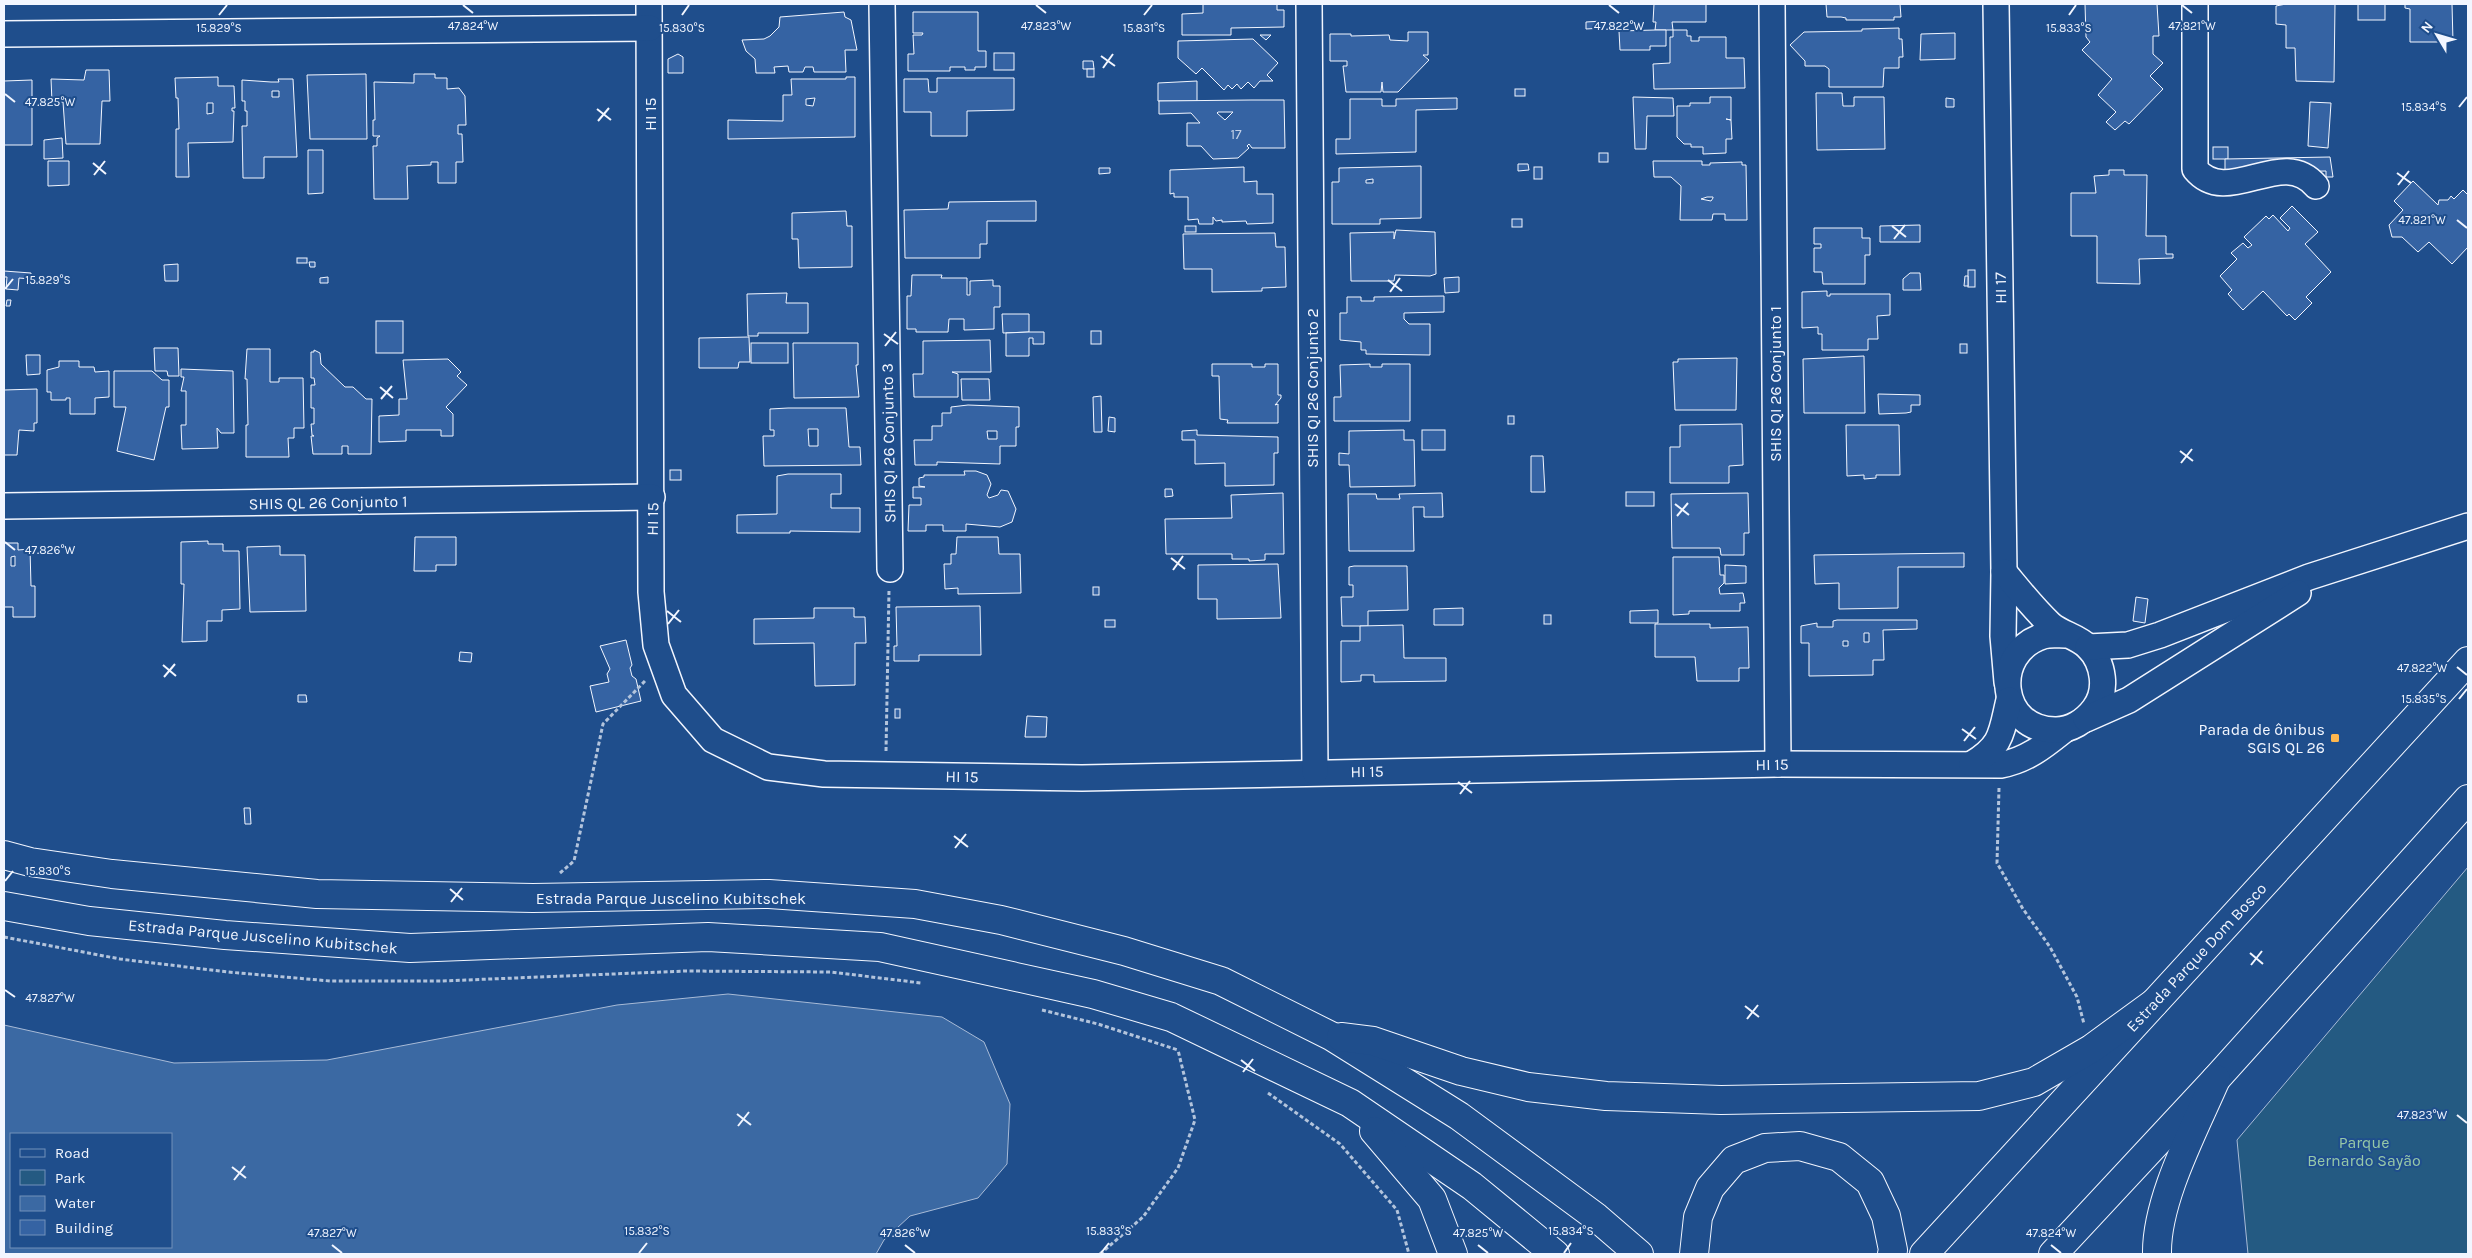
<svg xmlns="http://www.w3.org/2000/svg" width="2472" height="1258" viewBox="0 0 2472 1258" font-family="Karla,sans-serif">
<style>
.green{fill:#245a82;stroke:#a8bbd7}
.water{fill:#3b69a3;stroke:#a8bbd7;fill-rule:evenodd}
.building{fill:#3563a3;stroke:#f2f6ff;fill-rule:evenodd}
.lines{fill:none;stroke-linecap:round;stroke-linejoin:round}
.minor-casing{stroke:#f2f6ff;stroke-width:28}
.major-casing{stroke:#f2f6ff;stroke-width:30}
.highway-casing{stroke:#f2f6ff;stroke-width:30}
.path{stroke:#b3c4dc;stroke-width:3;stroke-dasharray:4 2.5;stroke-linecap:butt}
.minor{stroke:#1f4e8c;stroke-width:25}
.major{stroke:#1f4e8c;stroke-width:28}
.highway{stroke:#1f4e8c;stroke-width:28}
.ticks{fill:none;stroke:#f2f6ff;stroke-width:2}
.poi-dot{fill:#ffb74d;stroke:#1f4e8c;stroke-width:2}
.labels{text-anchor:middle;stroke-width:4;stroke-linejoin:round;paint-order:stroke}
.number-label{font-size:14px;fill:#c3d1e8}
.street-label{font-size:16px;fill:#f2f6ff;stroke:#1f4e8c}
.poi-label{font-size:16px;fill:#f2f6ff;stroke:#1f4e8c;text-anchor:end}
.park-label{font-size:16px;fill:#97c8a6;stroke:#1f4e8c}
.ticks-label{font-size:12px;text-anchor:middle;fill:#f2f6ff;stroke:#1f4e8c;stroke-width:4;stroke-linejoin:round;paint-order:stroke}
</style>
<rect width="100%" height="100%" fill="#1f4e8c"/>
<path class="green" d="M2468,867V1254H2248L2237,1140Z"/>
<path class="water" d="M728,994L942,1017L984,1042L1010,1104L1007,1164L978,1198L910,1216L884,1240L876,1254H4V1025L174,1063L327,1060L617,1005ZM11,1134H171V1247H11Z"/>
<g class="building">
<path d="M1203,4H1277V10H1284V27L1231,28V35H1182V14L1203,13Z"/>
<path d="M1654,4H1706V22H1672L1673,30H1655L1656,22H1653Z"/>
<path d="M1826,4H1900L1901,17H1894V20H1846V18L1841,17H1827Z"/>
<path d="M2085,4H2157L2159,36H2153V54L2163,63L2150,76L2163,89L2129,124L2125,121L2115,130L2106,122L2116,112L2098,95L2112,79L2082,50L2090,42L2086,37Z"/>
<path d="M2286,4H2335L2334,82L2296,81L2295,48H2286V25L2276,24V6Z"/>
<rect x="2358" y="4" width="27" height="16"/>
<path d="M2405,4H2452L2453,42H2410V9L2405,8Z"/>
<path d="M844,12L845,17L851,20L857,50H845L846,72H814L813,67H805L803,72H789L788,66L774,67L775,73H756L755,59L746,51L742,40L764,39L770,36L779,27L780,17Z"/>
<path d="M913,12H978V51H986V67H975V70H965V67H950V71H908V54H914L913,35H922L923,33H913Z"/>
<path d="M1602,21L1603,28L1586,29V22Z"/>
<path d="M1899,28V39H1902L1903,57H1899V68H1884L1883,87H1829V69L1825,66H1805V61L1790,45L1804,32L1862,31V29Z"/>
<path d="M1655,30H1666V46H1650V50H1620L1619,31Z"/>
<path d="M1673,30H1687V36H1691V41H1699V37H1726V58H1744L1745,88L1654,89L1653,64L1670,63V37H1673Z"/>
<path d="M1408,32H1428V55H1423L1429,60L1398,92H1383L1382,82L1381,92H1346L1343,66H1347V61H1330V34H1351V36L1389,35L1390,40L1408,41Z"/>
<path d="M1955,33V59L1920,60L1921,34Z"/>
<path d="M1260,35H1271L1266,40Z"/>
<path d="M1253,39L1278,63L1267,75L1273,81H1260L1254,88L1248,82L1241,89L1237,84L1232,89L1228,85L1224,90L1202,68L1196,74L1178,58V41Z"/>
<rect x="994" y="53" width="20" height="17"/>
<path d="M678,54L683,57V73H668V59Z"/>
<path d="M1083,61H1093L1094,69H1083Z"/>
<rect x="1087" y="69" width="7" height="8"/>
<path d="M86,70H109L110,101H102L100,144H66L63,102H52L51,79L84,80Z"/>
<path d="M366,74L367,139H310L307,75Z"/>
<path d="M414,74H435V78H447V89L459,88L465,96L466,125H458V134H462L463,162H456V183H438V162H431V165L407,166L408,199H374L373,146H377V138L380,136H373V120H375L374,82L414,83Z"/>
<path d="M218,77V86H234L235,108H232V111H234L233,142L188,143L189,177H176V129H179L178,98H176L175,78ZM207,103H213V113L207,114Z"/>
<path d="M846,77H855V137L728,139V120L783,121V95H792L791,79H846ZM815,98L813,106L806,105V99Z"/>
<path d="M937,78H1014V110L967,111V136H931V112H904V79H928L929,92H937Z"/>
<path d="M278,79H293L297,157H264V178H243L242,126H247V111H245V101H242V80L271,82H279ZM272,91H279V97H272Z"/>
<path d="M32,80V145H4V81Z"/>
<path d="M1197,81V101H1158V83Z"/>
<rect x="1515" y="89" width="10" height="7"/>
<path d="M1816,93H1842L1843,106H1854V97H1884L1885,149L1817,150Z"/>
<path d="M1633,97L1673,98L1674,116H1647L1646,149H1635Z"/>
<path d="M1710,97H1731V120L1726,119L1731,120L1732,139H1726V153L1703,154V147H1691V144H1684L1677,137V106H1690V103H1710Z"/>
<path d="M1457,98V109L1416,110V152L1336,154V139H1350V99H1382V106H1396V99Z"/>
<path d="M1946,98L1954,99V107H1946Z"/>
<path d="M1251,100H1284L1285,148H1252L1249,144L1247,146L1249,148L1238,158L1213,159L1201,146H1187V123H1200L1191,113L1159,114V101ZM1233,112L1225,120L1217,113L1218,112Z"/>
<path d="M2310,102L2331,103L2328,148L2308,146Z"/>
<path d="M62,138L63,158L44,159V140Z"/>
<rect x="2213" y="147" width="15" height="12"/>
<path d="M308,150H323V193L308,194Z"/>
<rect x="1599" y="153" width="9" height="9"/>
<path d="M2330,157L2333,177H2326V171L2225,173V159Z"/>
<path d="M48,161H69V185L48,186Z"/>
<path d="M1653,161H1702V165H1710V163L1742,162V165H1746L1747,220H1725V214H1713L1712,220H1680L1681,186L1671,177H1654ZM1707,197H1713V198L1711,201L1701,199Z"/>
<path d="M1518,164H1528L1529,170L1518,171Z"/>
<path d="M1421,166V218L1380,219V224H1332V182H1339V168ZM1373,179V183H1366V180Z"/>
<path d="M1244,167V182L1257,181V194H1273V223L1247,224L1246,221L1222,222V220L1216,221L1213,217V224H1199L1198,219L1188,220V197H1174V193L1170,194V170Z"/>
<rect x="1534" y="167" width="8" height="12"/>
<path d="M1099,168H1110V173L1099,174Z"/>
<path d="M2109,170H2124V175H2147L2146,236H2166V254H2173V258L2139,259L2140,284L2097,283V236H2071V193H2096L2094,176L2109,175Z"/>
<path d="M2413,181L2438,205L2439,200H2448L2451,196L2454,199L2463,190L2468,195V247L2452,264L2429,242L2418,252L2402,237H2392L2389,225L2403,210L2394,201Z"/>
<path d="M1036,201V221H987V244H980V258H905L904,210L948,209L949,202Z"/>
<path d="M2292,206L2318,232L2305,244L2331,272L2306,297L2312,303L2295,320L2289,314L2287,316L2263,291L2243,310L2228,294L2232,290L2220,276L2237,259L2231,253L2243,243L2248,248L2252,245L2244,237L2266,216L2269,219L2273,215L2288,231L2290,228L2280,218Z"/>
<path d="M846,211L847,226H852V267L799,268L798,239H792V213Z"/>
<rect x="1512" y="219" width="10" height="8"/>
<path d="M1920,225V242H1880V226Z"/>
<rect x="1185" y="226" width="11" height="6"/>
<path d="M1814,228H1862V238H1870V255H1865V284H1823L1822,272H1814V248H1821V244H1814Z"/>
<path d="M1396,230L1435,232L1436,274L1430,276L1395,275L1394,281H1351L1350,233L1394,232V239Z"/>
<path d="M1275,233L1276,247H1285L1286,287L1262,288V291L1212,292V269H1184L1183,234Z"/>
<rect x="297" y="258" width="10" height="5"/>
<path d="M309,262H315V267H310Z"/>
<path d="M178,264V281H165L164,265Z"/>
<rect x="1968" y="270" width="7" height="17"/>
<path d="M4,271L31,273V279L19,278L18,290L6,289L7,277H4Z"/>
<path d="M1910,273H1920L1921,290H1903V279Z"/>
<path d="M912,275H942L941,278H967V295H970V281L993,280V286H1000V307H994V329L964,330V319H949L948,332H916V329H907V296H911Z"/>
<path d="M1965,276H1968V286H1964Z"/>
<path d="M328,277V283H320V278Z"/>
<path d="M1459,277V292L1445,293L1444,278Z"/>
<path d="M1827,291V296H1830V294H1890V315L1877,316L1878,339H1868V350H1822V334H1818V327L1802,328V292Z"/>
<path d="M787,293L786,303H808V333H758V336H748L747,294Z"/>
<path d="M1444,296V312L1404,313V319L1409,324H1430V355L1366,354V350H1361V342L1340,340V313H1347V297H1361V301H1374V297Z"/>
<path d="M7,300H11L10,306H6Z"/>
<path d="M1002,314H1029V332L1003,333Z"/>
<rect x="376" y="321" width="27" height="32"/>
<rect x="1091" y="331" width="10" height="13"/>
<path d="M1029,332H1044V344H1033V338H1029V356H1006V333Z"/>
<path d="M749,337L750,362H739L738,368H699V338Z"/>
<path d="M990,340L991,372H952L958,374V397H914L913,374H923V341Z"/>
<rect x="751" y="343" width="37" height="20"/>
<path d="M793,343H858V365H856L859,397L794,398Z"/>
<rect x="1960" y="344" width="7" height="9"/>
<path d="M154,348H178L179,376H168L167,371H155Z"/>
<path d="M247,349H270V382H279V378H303L304,428H294V438H288L289,457H246V425H248L247,379H245Z"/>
<path d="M314,350L320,353L321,364L345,387H353L366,399H372L371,454H348V446H342V454H313L311,436H314L312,435L311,424H314V408H311V385H315L314,378H311V352H314Z"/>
<path d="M26,355H40V374L27,375Z"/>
<path d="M1864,356L1865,413H1804L1803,359Z"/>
<path d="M1737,358L1736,410H1675L1673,362H1678V359Z"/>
<path d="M448,359L461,372L457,376L467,385L446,407L453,414V436H441V430H406V441L379,442V416L399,415V399H407L403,360Z"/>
<path d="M59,361H79V367H94L95,372L109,371V397L95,398V414H70V398H66V400H51V392H47V370L59,367Z"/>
<path d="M1212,364H1252V367H1265V364H1278V395H1281V398L1275,405L1278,404V423H1227L1228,420L1220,419L1219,376H1212Z"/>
<path d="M1370,364V367H1382V364H1410V421H1334V397H1341L1340,365Z"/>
<path d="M181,369L233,371L234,433H221L217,428L218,448L182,449L181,425H186V391H181L184,377H181Z"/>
<path d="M114,371H152L162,380H169V407H166L154,460L117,451L126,407H114Z"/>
<path d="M961,379H989L990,400H962Z"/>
<path d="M37,389V423H34V431L19,430L17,455H4V390Z"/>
<path d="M1878,394L1920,395V405H1911V412L1906,413L1879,414Z"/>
<path d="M1101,396L1102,432H1094L1093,397Z"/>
<path d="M968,405L1019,407V427H1016V446H1000V464L937,462V465H915L914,440H932V426H942V413H951V407ZM987,431H997V439H988Z"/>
<path d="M788,408H846L849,447H860L861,465L764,466L763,436H774V430H770V409ZM808,429H818V446H809Z"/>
<rect x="1508" y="416" width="6" height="8"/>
<path d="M1109,417L1115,418V432L1108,431Z"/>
<path d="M1742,424L1743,465L1729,466V483H1670V447H1680V425Z"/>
<path d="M1846,425H1899L1900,475H1876V478L1864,479V475L1847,476Z"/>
<path d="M1197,430V435L1278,437V453H1274V485L1225,486V463L1195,464V440H1182V431Z"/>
<path d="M1404,430V440H1414L1415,486L1350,487L1349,465H1339V453L1349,454V431Z"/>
<rect x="1422" y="430" width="23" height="20"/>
<path d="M1531,456H1543L1545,492H1531Z"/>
<rect x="670" y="470" width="11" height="10"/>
<path d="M964,471H976L987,475L991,484L987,495L989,498L998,495L1001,490L1008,491L1016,509L1012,522L1000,527L966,524V531H943V525H926V531H908L909,505H921V498H913V487H925L919,486V478L924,477V475H965Z"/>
<path d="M788,474H841V494H831V508H860V532L790,531V533H737V515L777,514V476Z"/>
<path d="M1165,489H1172L1173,496L1165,497Z"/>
<rect x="1626" y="492" width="28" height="14"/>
<path d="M1283,493L1284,554H1265V560L1249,561V559H1232V554H1166L1165,519L1232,518L1231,495Z"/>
<path d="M1442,493L1443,517H1424V507H1413L1414,551H1349L1348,494H1376L1377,499H1400L1399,494Z"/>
<path d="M1748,493L1749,533H1744V555H1721L1720,548H1672L1671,494Z"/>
<path d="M415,537H456V565H436V571H414Z"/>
<path d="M957,537H998L999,554H1020L1021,593L958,594V588L945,589L944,564H951V554H956Z"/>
<path d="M208,541V544H223V551H239L240,609L222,610V621H207V641L182,642L184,584H181V542Z"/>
<path d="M4,543H18V550L30,549L31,586H35V617H13V607H4ZM15,556V566H11V557Z"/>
<path d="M280,546V555H305L306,611L250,612L247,547Z"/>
<path d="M1964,553V567H1898V608L1839,609V583L1815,584L1814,555Z"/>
<path d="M1673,557H1719L1720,575H1724V583L1719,588L1720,594L1743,593L1745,603H1740V611H1689V614L1673,615Z"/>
<path d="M1278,564L1281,618L1217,619V599H1198V565Z"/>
<path d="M1725,565L1746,566V583L1725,584Z"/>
<path d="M1354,566H1407L1408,610L1368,611V626H1342L1341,597H1353V585H1349V567Z"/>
<rect x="1093" y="587" width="6" height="8"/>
<path d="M2136,597L2148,599L2145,623L2133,621Z"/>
<path d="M980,606L981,655H919V661H894V646H897L896,607Z"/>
<path d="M814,608H854V617H865L866,643H855V685L815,686L814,643L754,644V619L814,618Z"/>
<path d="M1463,608V625H1434V609Z"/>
<path d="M1658,610V623H1630V611Z"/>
<rect x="1544" y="615" width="7" height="9"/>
<rect x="1105" y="620" width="10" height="7"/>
<path d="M1837,620H1917V629L1883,630L1884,660H1873V675L1809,676V643H1801V626L1817,623V627H1833V621ZM1864,633H1869V642H1864ZM1843,641H1848V646H1843Z"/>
<path d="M1655,624H1710V628L1748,627L1749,668H1739V681H1697L1695,657H1655Z"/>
<path d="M1403,625L1404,658H1446V681L1374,682V675H1361V681L1341,682V641H1360V626Z"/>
<path d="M626,640L632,665L630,668L632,676L636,679L641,701L596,712L590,686L609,682L607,674L610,669L600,646Z"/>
<path d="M460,652L472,653L471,662L459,661Z"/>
<path d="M298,695H306L307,702H298Z"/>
<rect x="895" y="709" width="5" height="9"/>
<path d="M1027,716L1047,717L1046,737H1025Z"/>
<path d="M244,808H250L251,824H245Z"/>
</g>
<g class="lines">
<g class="minor-casing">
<g id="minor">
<path d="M649,4L651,592L656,645L674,695L713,740L768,767L824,774L1082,778L1778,764L2001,765C2027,760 2044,746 2064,730"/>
<path d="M882,4L890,569"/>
<path d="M1309,4L1315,772"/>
<path d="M1772,4L1778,764"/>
<path d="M1996,4L2004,572L2003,636L2007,682"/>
<path d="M2195,4V169C2228,209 2282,145 2316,186"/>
<path d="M4,34L650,28"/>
<path d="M4,506L652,497"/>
<path d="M2004,572C2019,590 2033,608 2050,624C2061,634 2077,636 2088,647C2104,663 2108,691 2094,709C2085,721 2071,730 2056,730C1999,731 1990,653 2043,636C2049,634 2058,635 2065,635"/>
<path d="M2088,647L2128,645L2160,635L2309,577L2468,526"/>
<path d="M2086,719L2129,700L2298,593"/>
<path d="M1972,764C2003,745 2001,733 2009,700"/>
</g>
</g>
<g class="major-casing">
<g id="major">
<path d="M1924,1254L2468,661"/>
<path d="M2053,1254L2216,1079L2468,799"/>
</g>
</g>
<g class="highway-casing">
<g id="highway">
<path d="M4,855L30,862L112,874L317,894L533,898L769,894L915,904L1001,920L1124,951L1221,981L1331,1036L1459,1116L1596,1217L1639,1254"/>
<path d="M4,906L89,921L225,935L410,948L708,937L880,947L1093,994L1171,1017L1350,1103L1472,1186L1555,1254"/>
<path d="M1341,1037L1373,1041L1461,1071L1528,1087L1606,1096L1721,1100L1979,1096L2034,1082L2091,1049L2154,1003"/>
<path d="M1374,1131L1432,1199L1453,1254"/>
<path d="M1694,1254L1698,1217L1710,1188L1734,1160L1765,1148L1800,1146L1839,1157L1870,1182L1886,1216L1893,1250L1892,1254"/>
<path d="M2157,1254C2156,1200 2194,1130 2216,1079"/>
</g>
</g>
<g class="path">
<path d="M886,751L889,590"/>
<path d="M1999,788L1997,863L2023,909L2050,947L2077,997L2084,1024"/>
<path d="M560,873L574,861L603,724L645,681"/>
<path d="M4,937L120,959L228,972L330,981H442L686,971L831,972L921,983"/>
<path d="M1042,1010L1098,1024L1178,1050"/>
<path d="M1268,1093L1340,1144L1397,1210L1409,1254"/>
<path d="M1100,1254L1143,1217L1178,1168L1195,1120L1178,1050"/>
</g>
<use href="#minor" class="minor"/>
<use href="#major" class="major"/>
<use href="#highway" class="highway"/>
</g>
<path class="ticks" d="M463,5L473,13M1036,5L1046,13M1609,5L1619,13M2182,5L2192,13M219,15L227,5M682,15L689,5M1144,15L1152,5M2069,15L2076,5M1101,56L1115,66M1103,68L1113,54M5,94L15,102M2459,107L2467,97M597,109L611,120M598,121L609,108M93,163L106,174M2397,173L2411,183M94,175L105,161M2398,185L2409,171M2457,220L2467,228M1892,226L1906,237M1894,239L1905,225M1388,280L1402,291M5,289L13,279M1390,292L1400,278M884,334L898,344M885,346L896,332M380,387L393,398M381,399L392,386M2180,451L2193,461M2181,463L2192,449M1675,504L1689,515M1677,516L1688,503M5,542L15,550M1171,558L1185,569M1173,570L1183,556M667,611L681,622M668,624L679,610M163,665L176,676M2457,667L2467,675M164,677L175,664M2459,699L2467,689M1962,729L1976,739M1964,741L1975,727M1458,782L1472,793M1460,794L1470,781M954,836L968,847M955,848L966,834M5,881L13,871M450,889L463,900M451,902L462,888M2250,953L2263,964M2251,965L2262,951M5,990L15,997M1745,1006L1759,1017M1747,1019L1758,1005M1241,1060L1255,1071M1243,1072L1253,1059M737,1114L751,1125M2457,1115L2467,1123M738,1126L749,1112M232,1167L246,1178M234,1180L245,1166M332,1245L342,1253M905,1245L915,1253M1478,1245L1488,1253M2051,1245L2061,1253M639,1253L647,1243M1101,1253L1109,1243M1564,1253L1571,1243"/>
<rect class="poi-dot" x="2330" y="733" width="10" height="10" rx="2.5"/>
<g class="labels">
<g class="number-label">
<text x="1236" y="139">17</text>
</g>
<g class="street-label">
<text transform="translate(650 114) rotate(-90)" y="6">HI 15</text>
<text transform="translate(2000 288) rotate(-91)" y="6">HI 17</text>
<text transform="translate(1775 384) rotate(-90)" y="6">SHIS QI 26 Conjunto 1</text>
<text transform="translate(1312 388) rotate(-90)" y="6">SHIS QI 26 Conjunto 2</text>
<text transform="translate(888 443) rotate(-91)" y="6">SHIS QI 26 Conjunto 3</text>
<text transform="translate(328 502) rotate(-1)" y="6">SHIS QL 26 Conjunto 1</text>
<text transform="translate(652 519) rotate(-89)" y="6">HI 15</text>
<text transform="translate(1772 764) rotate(-1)" y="6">HI 15</text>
<text transform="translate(1367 771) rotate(-1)" y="6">HI 15</text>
<text transform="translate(962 776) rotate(1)" y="6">HI 15</text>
<text x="671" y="904">Estrada Parque Juscelino Kubitschek</text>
<text transform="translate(263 936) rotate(5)" y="6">Estrada Parque Juscelino Kubitschek</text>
<text transform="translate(2196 957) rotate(-47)" y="6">Estrada Parque Dom Bosco</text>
</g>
<g class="poi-label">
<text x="2325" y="735">Parada de ônibus<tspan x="2325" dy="18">SGIS QL 26</tspan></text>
</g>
<g class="park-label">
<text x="2364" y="1148">Parque<tspan x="2364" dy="18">Bernardo Sayão</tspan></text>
</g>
</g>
<g class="ticks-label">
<text x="1046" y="30">47.823°W</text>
<text x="2192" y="30">47.821°W</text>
<text x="473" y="30">47.824°W</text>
<text x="1619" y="30">47.822°W</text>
<text x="219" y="32">15.829°S</text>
<text x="682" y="32">15.830°S</text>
<text x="1144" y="32">15.831°S</text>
<text x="2069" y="32">15.833°S</text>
<text x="50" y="106">47.825°W</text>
<text x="2424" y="111">15.834°S</text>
<text x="2422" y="224">47.821°W</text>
<text x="48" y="284">15.829°S</text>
<text x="50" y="554">47.826°W</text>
<text x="2422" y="672">47.822°W</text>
<text x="2424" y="703">15.835°S</text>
<text x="48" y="875">15.830°S</text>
<text x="50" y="1002">47.827°W</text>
<text x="2422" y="1119">47.823°W</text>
<text x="647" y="1235">15.832°S</text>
<text x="1109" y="1235">15.833°S</text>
<text x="1571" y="1235">15.834°S</text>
<text x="332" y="1237">47.827°W</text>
<text x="905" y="1237">47.826°W</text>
<text x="1478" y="1237">47.825°W</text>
<text x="2051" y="1237">47.824°W</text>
</g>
<rect width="2472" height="1258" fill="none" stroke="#f2f6ff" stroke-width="10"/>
<rect x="10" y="1133" width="162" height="115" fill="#1f4e8c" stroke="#7391ba"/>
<rect x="20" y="1149" width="25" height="8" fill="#1f4e8c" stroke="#7391ba"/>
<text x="55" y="1158" font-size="15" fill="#f2f6ff">Road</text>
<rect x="20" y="1170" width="25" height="15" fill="#245a82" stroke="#7391ba"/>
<text x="55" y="1183" font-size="15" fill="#f2f6ff">Park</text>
<rect x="20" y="1196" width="25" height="15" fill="#3b69a3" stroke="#7391ba"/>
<text x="55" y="1208" font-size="15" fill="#f2f6ff">Water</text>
<rect x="20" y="1220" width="25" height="15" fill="#3563a3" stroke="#7391ba"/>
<text x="55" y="1233" font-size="15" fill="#f2f6ff">Building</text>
<g transform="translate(2437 35) rotate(308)" stroke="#1f4e8c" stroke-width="4" paint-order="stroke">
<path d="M0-4L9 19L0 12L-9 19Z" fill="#f2f6ff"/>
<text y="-8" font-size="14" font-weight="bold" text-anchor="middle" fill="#f2f6ff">N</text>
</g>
</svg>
